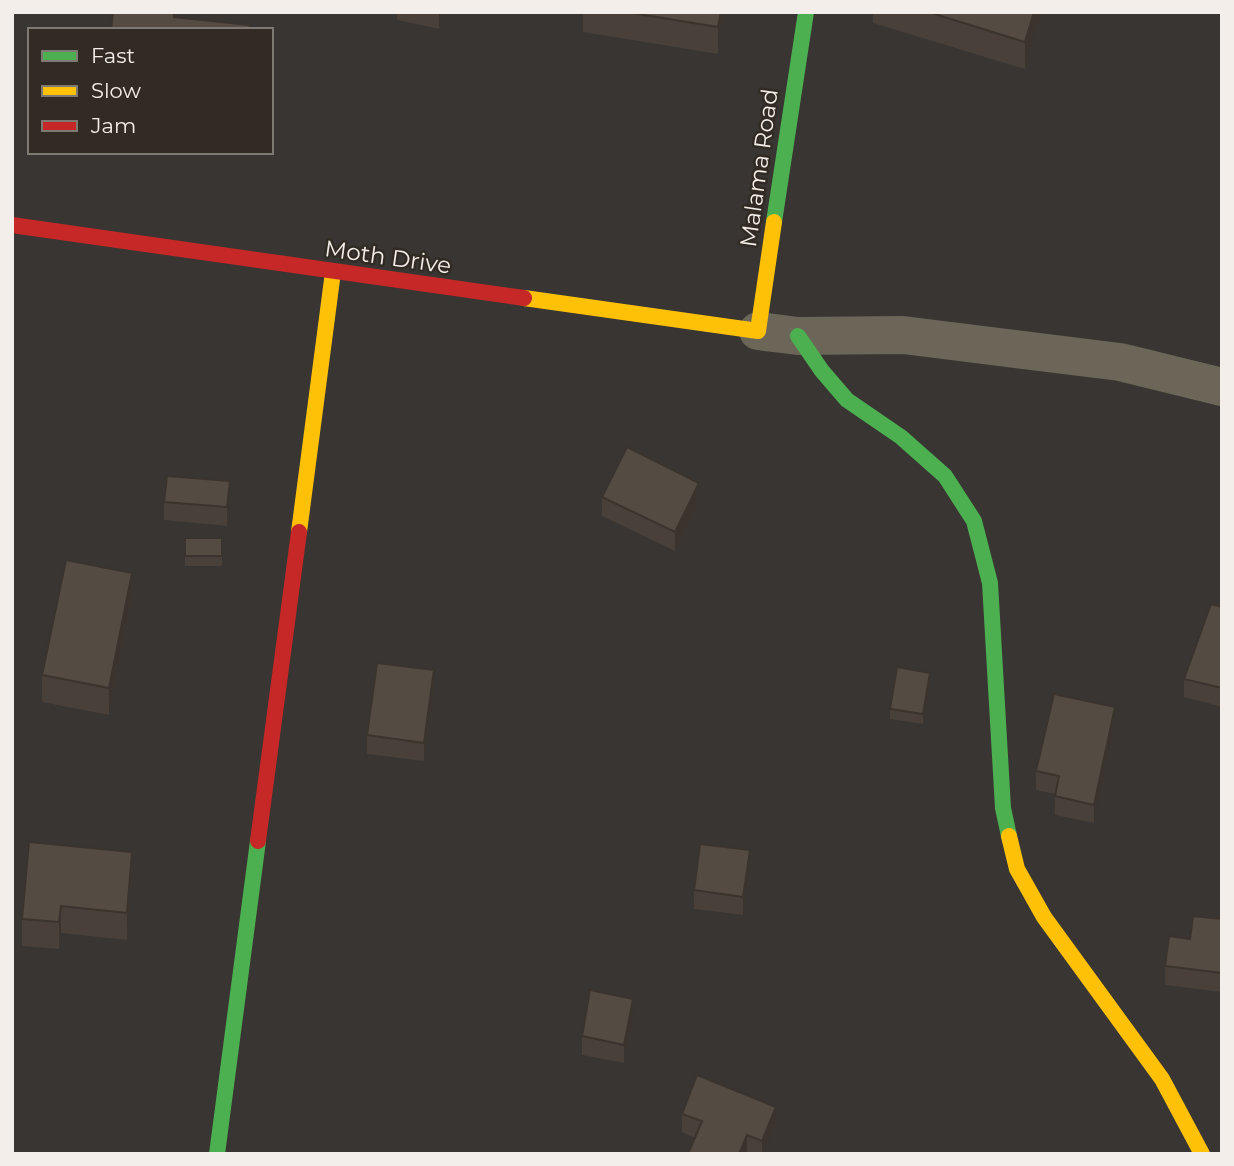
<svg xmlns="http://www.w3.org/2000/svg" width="1234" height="1166" viewBox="0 0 1234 1166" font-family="Montserrat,sans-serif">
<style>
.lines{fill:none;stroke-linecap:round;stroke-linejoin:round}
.street{stroke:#6b6657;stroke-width:38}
.fast{stroke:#4caf50;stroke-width:16}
.slow{stroke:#ffc107;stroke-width:16}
.jam{stroke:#c62828;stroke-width:16}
.wall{fill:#484039}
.shaded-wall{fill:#3b342e}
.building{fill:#544b42;stroke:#3b342e;stroke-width:2}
.labels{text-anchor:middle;stroke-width:5;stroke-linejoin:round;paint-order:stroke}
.street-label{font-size:23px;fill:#f3eee9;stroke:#322b24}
</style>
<rect width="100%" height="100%" fill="#383532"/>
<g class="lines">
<path class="street" d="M758,331L798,336L903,335L1120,362L1222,387"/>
<g class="fast">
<path d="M774,222L806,12"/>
<path d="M798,336L822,371L847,400L901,437L945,476L974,521L990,583L1003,808L1009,836"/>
<path d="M217,1154L258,841"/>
</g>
<g class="slow">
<path d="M524,298L758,331L774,222"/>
<path d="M299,532L333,272"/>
<path d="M1009,836L1017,869L1044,917L1162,1079L1202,1154"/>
</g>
<g class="jam">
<path d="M12,225L524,298"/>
<path d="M258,841L299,532"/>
</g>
</g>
<g class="wall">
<path d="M397,12H443L439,29L397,20Z"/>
<path d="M583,12H725L718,54L583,32Z"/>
<path d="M873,12H1042L1025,69L873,23Z"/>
<path d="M602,497L699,501L675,551L602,516Z"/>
<path d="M230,500L227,526L164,520V502Z"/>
<rect x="185" y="538" width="37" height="28"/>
<path d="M132,600L109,715L42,702V675Z"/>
<path d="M1222,607V707L1184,697V679Z"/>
<path d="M930,683L923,724L890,719V709Z"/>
<path d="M434,689L424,761L367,754V735Z"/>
<path d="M1115,726L1094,823L1055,815V794L1036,790V771Z"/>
<path d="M750,869L743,915L694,909V890Z"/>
<path d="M132,879L127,940L61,933L59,949L22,946V919Z"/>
<path d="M1222,919V992L1165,985V966L1190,939Z"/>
<path d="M633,1017L624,1063L582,1055V1036Z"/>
<path d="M682,1114L776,1125L764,1154H688L695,1138L682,1132Z"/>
</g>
<g class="shaded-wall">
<path d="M439,12H443L439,29Z"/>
<path d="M721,12H725L718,54V27Z"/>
<path d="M1034,12H1042L1025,69V42Z"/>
<path d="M230,481V500L227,526V507Z"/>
<path d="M699,483V501L675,551V532Z"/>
<path d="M132,573V600L109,715V688Z"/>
<path d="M434,670V689L424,761V743Z"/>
<path d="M930,673V683L923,724V714Z"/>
<path d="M1115,707V726L1094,823V805Z"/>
<path d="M750,850V869L743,915V897Z"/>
<path d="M132,852V879L127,940V913Z"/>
<path d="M61,906V933L59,949V922Z"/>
<path d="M633,999V1017L624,1063V1045Z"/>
<path d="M776,1107V1125L764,1154H762V1141Z"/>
<path d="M747,1135V1154H739Z"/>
</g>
<g class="building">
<path d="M113,12H174V17L250,25L249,30H111Z"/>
<path d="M626,12H721L718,27Z"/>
<path d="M928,12H1034L1025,42Z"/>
<path d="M627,447L699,483L675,532L602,497Z"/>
<path d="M167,476L230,481L227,507L164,502Z"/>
<rect x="185" y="538" width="37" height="18"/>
<path d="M66,560L132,573L109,688L42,675Z"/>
<path d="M1211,604L1222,607V688L1184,679Z"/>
<path d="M377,663L434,670L424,743L367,735Z"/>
<path d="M897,667L930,673L923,714L890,709Z"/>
<path d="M1054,694L1115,707L1094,805L1055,796L1059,776L1036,771Z"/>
<path d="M29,842L132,852L127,913L61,906L59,922L22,919Z"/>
<path d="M700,844L750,850L743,897L694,890Z"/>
<path d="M1193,916L1222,919V973L1165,966L1169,936L1190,939Z"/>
<path d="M590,990L633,999L624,1045L582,1036Z"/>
<path d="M697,1075L776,1107L762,1141L747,1135L739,1154H688L702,1121L682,1114Z"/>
</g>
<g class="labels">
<g class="street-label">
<text transform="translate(759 168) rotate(-82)" y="8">Malama Road</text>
<text transform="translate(388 257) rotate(8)" y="8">Moth Drive</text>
</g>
</g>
<rect width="1234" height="1166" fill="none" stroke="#f3eee9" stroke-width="28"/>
<rect x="28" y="28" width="245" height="126" fill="#322b24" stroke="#7f7973" stroke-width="2"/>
<rect x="42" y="51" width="35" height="10" fill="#4caf50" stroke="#7f7973" stroke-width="2"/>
<text x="91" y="63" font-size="21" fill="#f3eee9">Fast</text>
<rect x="42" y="86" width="35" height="10" fill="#ffc107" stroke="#7f7973" stroke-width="2"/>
<text x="91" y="98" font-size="21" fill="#f3eee9">Slow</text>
<rect x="42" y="121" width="35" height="10" fill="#c62828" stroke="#7f7973" stroke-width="2"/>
<text x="91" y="133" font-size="21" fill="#f3eee9">Jam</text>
</svg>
